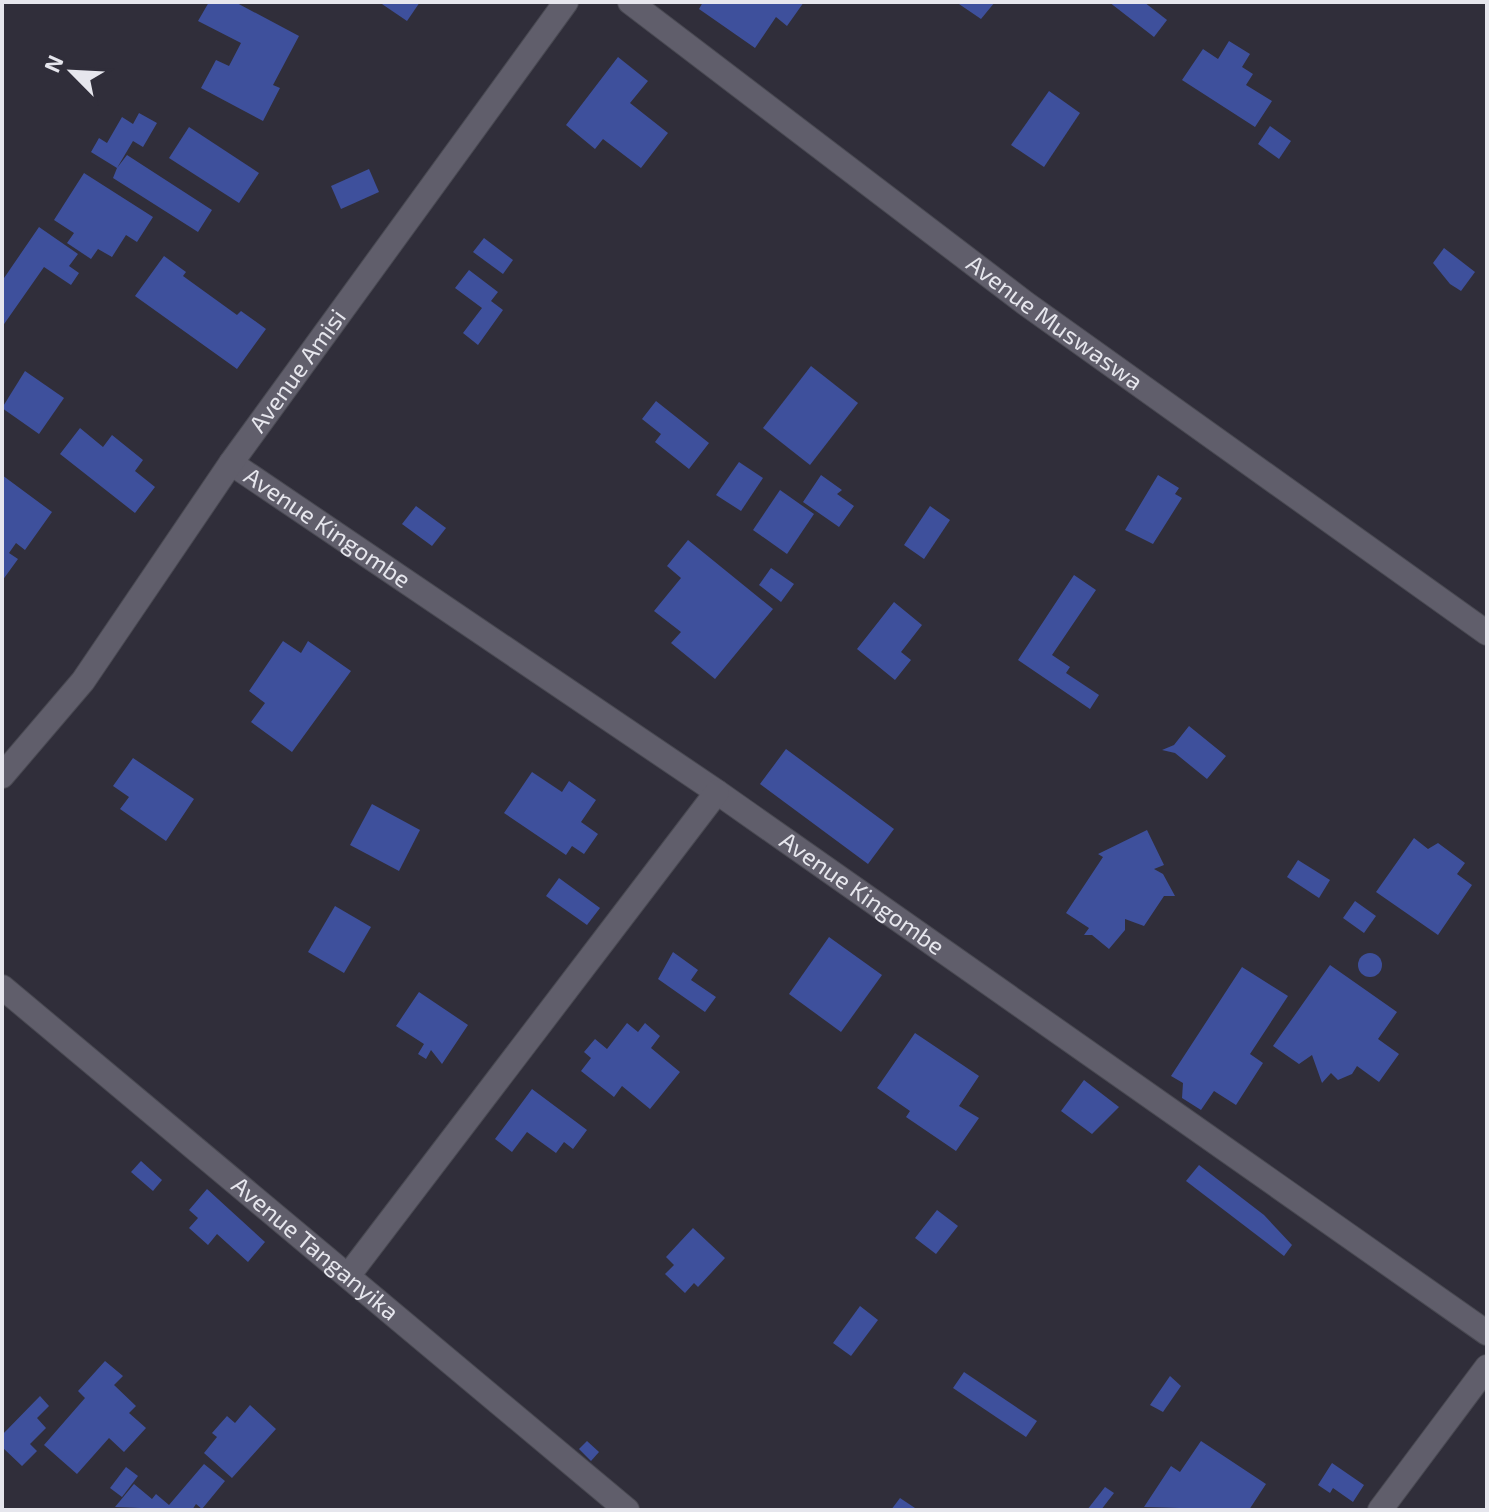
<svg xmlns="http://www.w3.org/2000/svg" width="1489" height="1512" viewBox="0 0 1489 1512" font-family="'Exo 2',sans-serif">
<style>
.building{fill:#3e509c}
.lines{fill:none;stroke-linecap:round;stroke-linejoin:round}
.street-casing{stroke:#494952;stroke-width:26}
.street{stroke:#605e6b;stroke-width:24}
.labels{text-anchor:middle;stroke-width:6;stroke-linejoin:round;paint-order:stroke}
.street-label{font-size:24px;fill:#e6e6ed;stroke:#302e3a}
</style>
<rect width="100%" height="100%" fill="#302e3a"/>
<g class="building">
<path d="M209,2H235L299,36L273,85L280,88L263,121L201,88L216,60L229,66L241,43L198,21Z"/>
<path d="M379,2H420L407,21Z"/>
<path d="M703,2H804L787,26L776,17L755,48L699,9Z"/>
<path d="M956,2H995L981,19Z"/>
<path d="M1109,2H1144L1167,20L1154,37Z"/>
<path d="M1229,41L1250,54L1242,67L1253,74L1246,85L1272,101L1255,127L1182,80L1203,49L1218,59Z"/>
<path d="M618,57L648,81L630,103L668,133L641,168L603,139L595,149L566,125Z"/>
<path d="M1049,91L1080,113L1044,167L1011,145Z"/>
<path d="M139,113L157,123L143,147L133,141L117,168L127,155L212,210L198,232L113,178L117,168L91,152L99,138L107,143L122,117L133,124Z"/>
<path d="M1270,126L1291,141L1279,159L1258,144Z"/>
<path d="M189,127L259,173L239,203L169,158Z"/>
<path d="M369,169L379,192L341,209L331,186Z"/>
<path d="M84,173L153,217L137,242L126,235L112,257L98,249L91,259L67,243L74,233L54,220Z"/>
<path d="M39,227L78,254L69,266L79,273L71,285L44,267L2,327V281Z"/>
<path d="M484,238L513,260L503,274L473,252Z"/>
<path d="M1444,248L1475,272L1461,291L1450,284L1433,263Z"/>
<path d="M164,256L186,272L183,276L237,315L241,311L266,329L237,369L135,296Z"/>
<path d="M469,270L498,292L491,301L503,310L478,345L463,333L482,308L455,288Z"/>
<path d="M811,366L858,403L810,465L763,428Z"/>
<path d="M25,371L64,398L39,434L2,408Z"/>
<path d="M656,401L709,443L689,469L655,442L661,434L642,419Z"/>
<path d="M80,428L103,447L112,435L143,460L135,471L155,487L135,513L60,454Z"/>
<path d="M739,462L763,478L741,511L716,495Z"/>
<path d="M2,475L52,512L25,550L16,543L9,553L18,559L2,581Z"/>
<path d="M821,475L842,490L837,494L854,506L839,527L803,502Z"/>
<path d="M1158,475L1179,488L1175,494L1182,498L1153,544L1125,530Z"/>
<path d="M780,490L814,514L787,554L753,530Z"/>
<path d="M416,506L446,528L432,546L402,524Z"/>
<path d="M930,506L950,520L924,559L904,545Z"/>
<path d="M688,540L773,609L715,679L671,643L681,632L654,611L681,578L667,566Z"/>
<path d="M771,568L794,584L781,602L759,585Z"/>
<path d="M1074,575L1096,590L1052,655L1070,667L1066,673L1099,695L1090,709L1018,660Z"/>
<path d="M894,602L922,625L901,652L911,660L895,680L857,649Z"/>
<path d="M283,641L301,653L308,641L351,671L292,752L251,722L265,703L249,691Z"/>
<path d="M1189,726L1226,756L1207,779L1175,753L1162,750L1174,745Z"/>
<path d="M786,749L894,829L868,864L760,784Z"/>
<path d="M133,758L194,799L166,841L120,809L129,797L113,786Z"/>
<path d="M532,772L562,792L569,781L596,800L581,822L598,834L584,854L572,846L566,855L504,813Z"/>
<path d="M372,804L420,830L399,871L350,845Z"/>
<path d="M1147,830L1164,865L1154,869L1163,874L1175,896H1164L1144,926L1125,919V930L1109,949L1092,935H1084L1089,928L1066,913L1103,857L1098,854Z"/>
<path d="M1414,838L1428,849L1438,843L1465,863L1457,874L1472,885L1438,935L1376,892Z"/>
<path d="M1298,860L1330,880L1319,898L1287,877Z"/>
<path d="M559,878L600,908L587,925L546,896Z"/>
<path d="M1355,901L1376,916L1364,933L1343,918Z"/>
<path d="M335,906L371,927L344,973L308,952Z"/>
<path d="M829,937L882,975L841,1032L789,994Z"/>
<path d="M673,952L698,970L691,980L716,997L705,1012L658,979Z"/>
<circle cx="1370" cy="965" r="12"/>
<path d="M1330,965L1397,1012L1378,1039L1399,1054L1379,1082L1357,1066L1352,1074L1338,1080L1331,1073L1322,1083L1312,1055L1299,1064L1273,1046Z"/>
<path d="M1242,967L1288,996L1250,1054L1263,1063L1236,1105L1214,1091L1201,1110L1182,1098L1183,1083L1171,1076Z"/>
<path d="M419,992L468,1025L442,1064L431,1050L426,1059L418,1054L424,1044L396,1026Z"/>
<path d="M627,1023L638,1032L645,1023L660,1036L651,1048L680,1072L650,1109L622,1086L614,1097L581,1071L591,1058L584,1052L595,1039L607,1049Z"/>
<path d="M915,1033L979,1076L959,1106L979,1118L956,1151L906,1117L910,1111L877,1088Z"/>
<path d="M1084,1080L1119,1107L1092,1134L1061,1111Z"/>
<path d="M532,1089L587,1130L573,1149L564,1142L556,1153L527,1132L512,1152L495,1139Z"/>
<path d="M141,1161L162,1180L153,1191L131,1172Z"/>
<path d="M1199,1165L1264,1215L1292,1245L1284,1256L1186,1181Z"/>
<path d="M207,1189L265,1242L248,1262L217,1234L208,1245L189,1228L198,1218L189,1210Z"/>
<path d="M937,1210L958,1226L936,1254L915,1238Z"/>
<path d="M693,1228L725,1258L698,1287L694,1283L685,1293L665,1274L674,1265L666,1257Z"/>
<path d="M860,1306L878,1320L851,1356L833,1343Z"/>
<path d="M105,1361L123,1376L114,1385L136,1406L129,1413L146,1428L124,1452L109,1438L77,1474L44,1445L85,1398L78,1391Z"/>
<path d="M964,1372L1037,1421L1026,1437L953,1388Z"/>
<path d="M1170,1376L1181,1386L1163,1412L1150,1405Z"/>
<path d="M40,1396L49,1406L37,1418L46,1428L30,1444L37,1451L22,1466L2,1447V1435Z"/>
<path d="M250,1405L276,1429L232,1478L204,1453L217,1437L212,1433L227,1416L235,1423Z"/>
<path d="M587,1441L599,1452L591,1461L579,1449Z"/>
<path d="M1201,1441L1266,1484L1249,1510L1144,1507L1171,1466L1180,1472Z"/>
<path d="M1332,1463L1364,1485L1353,1502L1333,1488L1330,1493L1318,1485Z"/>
<path d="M204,1464L225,1481L202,1509L196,1504L192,1510L115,1507L134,1484L152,1499L156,1494L169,1505Z"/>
<path d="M126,1467L138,1476L122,1497L110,1488Z"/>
<path d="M1105,1487L1114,1493L1101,1510H1087Z"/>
<path d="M900,1498L918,1510H891Z"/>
</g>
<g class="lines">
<g class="street-casing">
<g id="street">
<path id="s1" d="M630,2L1025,303L1487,633"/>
<path id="s2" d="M231,463L717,792L1487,1333"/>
<path id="s3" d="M2,776L83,681L231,463L566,2"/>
<path id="s4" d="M2,987L627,1510"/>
<path d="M348,1276L717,792"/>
<path d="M1380,1510L1487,1367"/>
</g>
</g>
<use href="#street" class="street"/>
</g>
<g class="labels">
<g class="street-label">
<text dy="8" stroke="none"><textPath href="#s1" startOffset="532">Avenue Muswaswa</textPath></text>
<text dy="8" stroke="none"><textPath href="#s3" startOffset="502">Avenue Amisi</textPath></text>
<text dy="8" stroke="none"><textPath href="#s2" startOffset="116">Avenue Kingombe</textPath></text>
<text dy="8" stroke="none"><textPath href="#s2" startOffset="764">Avenue Kingombe</textPath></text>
<text dy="8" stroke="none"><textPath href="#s4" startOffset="408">Avenue Tanganyika</textPath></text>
</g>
</g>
<rect width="1489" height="1512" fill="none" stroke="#e6e6ed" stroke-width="8"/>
<g transform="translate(72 72) rotate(294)" stroke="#302e3a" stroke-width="6" paint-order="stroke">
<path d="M0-6L14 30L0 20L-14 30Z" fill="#e6e6ed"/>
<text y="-12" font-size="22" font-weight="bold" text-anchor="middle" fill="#e6e6ed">N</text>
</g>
</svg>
